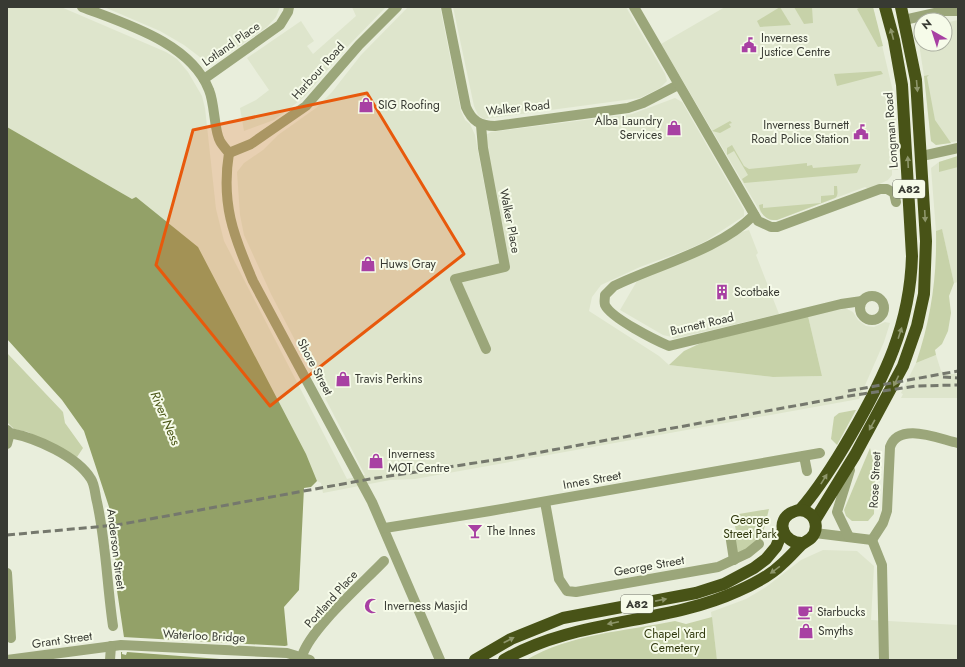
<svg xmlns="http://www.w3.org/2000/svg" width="965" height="667" viewBox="0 0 965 667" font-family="Jost,sans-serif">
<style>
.built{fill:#dee5cc}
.green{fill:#c7d2a9}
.water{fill:#93a168}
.pier{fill:#e9eedc}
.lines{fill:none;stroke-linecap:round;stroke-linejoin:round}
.minor{stroke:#9ba67a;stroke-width:10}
.highway{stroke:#485317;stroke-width:12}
.rail{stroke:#75786d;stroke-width:3;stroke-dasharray:8 4;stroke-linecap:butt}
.oneway{fill:#8e966b}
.marked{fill:#e8590c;fill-opacity:0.2;stroke:#e8590c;stroke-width:3;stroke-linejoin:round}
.labels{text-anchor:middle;stroke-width:4;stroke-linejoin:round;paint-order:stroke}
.shield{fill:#f6fbe9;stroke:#71746a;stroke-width:1}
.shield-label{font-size:11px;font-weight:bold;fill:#383a33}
.poi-label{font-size:12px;fill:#383a33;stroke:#f6fbe9;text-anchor:start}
.street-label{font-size:12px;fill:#383a33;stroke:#f6fbe9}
.park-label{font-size:12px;fill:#31390d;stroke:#f6fbe9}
.water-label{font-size:13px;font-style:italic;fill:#4b5717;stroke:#f6fbe9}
</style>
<rect width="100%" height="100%" fill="#e9eedc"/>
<g class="built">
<path d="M7,7H61L166,52L177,59L188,72L202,96L205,108L216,209L224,241L347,479L365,475L271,294L250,248L244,235L240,215L237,172L244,163L263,150L278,135L316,108L332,92L361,55L408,7H440L461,111L465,120L470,124L475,135L497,253L506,251L484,136L491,132L632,114L675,98L682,102L744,210V216L706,241L689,249L640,267L601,285L592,297L589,311L659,356L669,365L773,377L822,376L808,316L845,308L853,312L858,320L866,326L874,327L885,322L890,323L884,342L859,399L415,479L390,480L323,493L321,483L317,481L135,198L132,199L7,127Z"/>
<path d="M104,7H280L276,17L267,27L217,61L211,62L205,61L184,45L160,31Z"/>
<path d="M352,7H386L350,44L304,97L294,105L274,120L244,131L240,108L256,100L269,90L247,58L301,21L314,41L307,46L313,54L356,16Z"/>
<path d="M453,7H626L665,74L667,81L660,88L640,98L484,119L478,115L474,106Z"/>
<path d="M725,7H873L895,100L898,170H892V175L888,180L869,189L865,187L777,220H770L761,213L661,44Z"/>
<path d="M958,20V141L936,145L931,141L924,76L918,37L921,30V44H945V23Z"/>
<path d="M958,156V282L954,283L942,230L936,231L931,168L939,162Z"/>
<path d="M749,230L758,253L756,255L779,314L673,339L672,337L663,335L620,310L637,281L741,232Z"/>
<path d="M936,355L941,371L950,374H958V398H901L903,394L901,393L916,363Z"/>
<path d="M823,550L857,551L874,566L871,620L958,625V660H717L711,612L746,599L766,587L801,560Z"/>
</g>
<g class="green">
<path d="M780,7L791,25L760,27L757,21Z"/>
<path d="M794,7H812L813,23L804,24Z"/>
<path d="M861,7H873L883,46L878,47L857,9Z"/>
<path d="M881,71L883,74L837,86L834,74Z"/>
<path d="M929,75L927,77L935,120L951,143L936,145L931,141L924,76Z"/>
<path d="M730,121L732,123L729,124L731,127L720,133L712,131Z"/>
<path d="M732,145L744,166L749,169L807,163V166L812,165L813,168L861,164L857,173L744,183L742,179L748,175L734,151L727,155V148Z"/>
<path d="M958,156V167L939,172V162Z"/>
<path d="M834,186H837C837,190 839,195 835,198L777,220C768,221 760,215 759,205L763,204V208L821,203V196L834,195Z"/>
<path d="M942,229L954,283L949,296L951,313L948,331L942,344L935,350L936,355L916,363C931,319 937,277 936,231Z"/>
<path d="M808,316L822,376L773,377L669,365L684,351L701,343Z"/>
<path d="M7,353L63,412L65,423L83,448L77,457L28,432L14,429L7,422Z"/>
<path d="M855,410H856L837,445L831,439L834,417L839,413Z"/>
<path d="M870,448L875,469L874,514L868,521H852L846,516L844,510Z"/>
<path d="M769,509L761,541L737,554L732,533L736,531L733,515Z"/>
<path d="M712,617L717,660H526C570,634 626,631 675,621L686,624Z"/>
</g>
<path class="water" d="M7,127L132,199L136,197L198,247L306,454L317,481L311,487L304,488L299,590L284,607L288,650L283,660H121V652H125V644L115,577H117L114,549L115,525L84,431L62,400L7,339Z"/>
<path class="pier" d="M123,637L285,646L289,645L290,650L285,660L220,659L127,652L126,655L122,654Z"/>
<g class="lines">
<g class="minor">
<path d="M82,7C126,24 191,43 209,90C215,104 214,131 220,141C222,145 226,149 229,153C221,203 233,235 253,281L372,502L440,660"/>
<path d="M446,7L466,107C472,121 480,126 495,126L628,108L643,103L678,85"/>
<path d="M634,7L758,221L771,227H777L880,189H887L894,193L896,202"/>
<path d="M904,20L944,11H958"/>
<path d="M204,79L280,25L288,12L289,7"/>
<path d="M481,125L483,148L505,267L455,279L486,349"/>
<path d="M229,153L251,144L306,106L359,45L397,7"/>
<path d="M922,156L958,148"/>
<path d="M754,215C718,251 659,264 614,286L605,295C605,298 604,302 605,305C611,318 655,340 669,346L841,304L862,301"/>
<circle cx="872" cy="308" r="12"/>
<path d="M7,430L10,433C36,438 77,456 91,479C95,485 95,495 97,502C106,543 107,585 113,626"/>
<path d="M7,444L10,433"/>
<path d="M804,456L807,471"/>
<path d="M545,502L559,579L567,591L576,592L718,567L748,553L759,544"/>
<path d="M385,528L490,511L820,453"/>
<path d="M815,533L872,540"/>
<path d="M730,534L734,560"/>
<path d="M849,537L837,512L850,470"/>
<path d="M872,540L883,523L887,511L890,447C899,421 939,439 958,443"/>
<path d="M872,540L882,565L884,660"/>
<path d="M7,573L11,638"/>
<path d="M302,656C311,628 362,584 384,561"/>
<path d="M7,660L121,645L287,653L310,660"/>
<path d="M110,660L111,646"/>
</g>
<g class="highway">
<path d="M800,510C820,487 836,461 851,435C885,376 910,325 912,256L902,85L894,40L885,7"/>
<path d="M815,520L855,455L903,366L917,326L924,294L926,241L916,80L901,7"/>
<path d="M475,660L511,639L563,618L696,593L724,584L754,568L766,559L776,547L783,530"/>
<path d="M504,660C576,618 664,625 738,591C754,584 770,576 782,564C789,558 795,551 801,545C804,542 808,541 811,538C818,531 817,520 810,514C805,510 799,509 793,512C774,520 783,544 803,543"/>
</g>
<g class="rail">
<path d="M943,377L958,378"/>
<path d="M848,391L958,371"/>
<path d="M7,535L117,525L370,479L514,457L849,396L916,386L958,385"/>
</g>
</g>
<defs><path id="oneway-solid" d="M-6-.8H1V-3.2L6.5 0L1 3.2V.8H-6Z"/></defs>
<g class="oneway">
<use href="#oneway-solid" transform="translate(892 34) rotate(-105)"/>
<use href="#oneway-solid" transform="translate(917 86) rotate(85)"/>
<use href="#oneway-solid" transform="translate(908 162) rotate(-93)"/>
<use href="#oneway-solid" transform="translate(925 216) rotate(87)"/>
<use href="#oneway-solid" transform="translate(900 333) rotate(-72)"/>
<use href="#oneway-solid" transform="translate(896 381) rotate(116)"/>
<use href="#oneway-solid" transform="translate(872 425) rotate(119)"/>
<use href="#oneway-solid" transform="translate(824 479) rotate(-58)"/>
<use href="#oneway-solid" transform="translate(775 570) rotate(144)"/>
<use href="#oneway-solid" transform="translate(661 600) rotate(-11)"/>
<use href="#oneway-solid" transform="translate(613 623) rotate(168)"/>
<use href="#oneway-solid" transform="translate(509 640) rotate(-27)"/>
</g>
<path class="marked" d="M367,93L464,254L270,406L156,265L193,130Z"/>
<defs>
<g id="civic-bare" transform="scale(1.2)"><path d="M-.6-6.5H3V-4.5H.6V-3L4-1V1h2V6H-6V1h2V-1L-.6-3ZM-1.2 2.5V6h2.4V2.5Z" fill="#a840a3" stroke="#f6fbe9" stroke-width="2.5" paint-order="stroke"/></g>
<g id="shop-bare" transform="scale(1.2)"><path d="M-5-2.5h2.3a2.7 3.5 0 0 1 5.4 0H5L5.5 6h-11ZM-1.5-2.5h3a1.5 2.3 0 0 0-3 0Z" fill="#a840a3" stroke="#f6fbe9" stroke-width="2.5" paint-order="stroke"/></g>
<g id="building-bare" transform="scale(1.2)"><path d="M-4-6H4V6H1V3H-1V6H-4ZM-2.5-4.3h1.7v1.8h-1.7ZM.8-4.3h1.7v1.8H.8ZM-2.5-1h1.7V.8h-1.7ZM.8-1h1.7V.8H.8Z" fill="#a840a3" stroke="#f6fbe9" stroke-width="2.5" paint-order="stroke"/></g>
<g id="bar-bare" transform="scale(1.2)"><path d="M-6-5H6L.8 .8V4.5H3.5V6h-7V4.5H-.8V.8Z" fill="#a840a3" stroke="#f6fbe9" stroke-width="2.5" paint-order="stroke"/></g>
<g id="mosque-bare" transform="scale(1.2)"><path d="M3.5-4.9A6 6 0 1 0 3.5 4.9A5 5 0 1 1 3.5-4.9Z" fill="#a840a3" stroke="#f6fbe9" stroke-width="2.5" paint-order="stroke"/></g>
<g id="cafe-bare" transform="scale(1.2)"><path d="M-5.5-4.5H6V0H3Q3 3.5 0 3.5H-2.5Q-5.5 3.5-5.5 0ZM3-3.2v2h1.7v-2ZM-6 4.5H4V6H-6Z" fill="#a840a3" stroke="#f6fbe9" stroke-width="2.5" paint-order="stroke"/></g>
</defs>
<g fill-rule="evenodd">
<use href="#civic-bare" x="749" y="45"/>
<use href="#shop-bare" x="366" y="105"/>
<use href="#shop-bare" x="674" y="128"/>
<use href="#civic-bare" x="861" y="132"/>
<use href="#shop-bare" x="368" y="264"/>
<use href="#building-bare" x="722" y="292"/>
<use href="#shop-bare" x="343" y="379"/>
<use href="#shop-bare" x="376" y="461"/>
<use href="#bar-bare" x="475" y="531"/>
<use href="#mosque-bare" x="372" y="606"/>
<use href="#cafe-bare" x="805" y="612"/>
<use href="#shop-bare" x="806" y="631"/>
</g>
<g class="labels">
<g class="shield">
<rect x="893" y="180" width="32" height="18" rx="3"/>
<rect x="621" y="595" width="32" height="18" rx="3"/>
</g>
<g class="shield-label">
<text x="909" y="193">A82</text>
<text x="637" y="608">A82</text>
</g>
<g class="poi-label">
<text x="761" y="42">Inverness<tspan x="761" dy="14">Justice Centre</tspan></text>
<text x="378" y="109">SIG Roofing</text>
<text x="662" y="125" text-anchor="end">Alba Laundry<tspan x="662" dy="14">Services</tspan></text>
<text x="849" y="129" text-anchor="end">Inverness Burnett<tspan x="849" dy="14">Road Police Station</tspan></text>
<text x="380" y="268">Huws Gray</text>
<text x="734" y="296">Scotbake</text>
<text x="355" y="383">Travis Perkins</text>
<text x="388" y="458">Inverness<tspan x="388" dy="14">MOT Centre</tspan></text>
<text x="487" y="535">The Innes</text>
<text x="384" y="610">Inverness Masjid</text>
<text x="817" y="616">Starbucks</text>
<text x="818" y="635">Smyths</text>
</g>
<g class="street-label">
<text transform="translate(231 44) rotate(-35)" y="4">Lotland Place</text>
<text transform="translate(318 71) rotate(-48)" y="4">Harbour Road</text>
<text transform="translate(518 108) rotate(-6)" y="4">Walker Road</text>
<text transform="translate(891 130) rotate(-94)" y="4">Longman Road</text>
<text transform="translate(510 221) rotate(79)" y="4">Walker Place</text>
<text transform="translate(702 324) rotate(-13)" y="4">Burnett Road</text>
<text transform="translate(315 367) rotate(62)" y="4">Shore Street</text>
<text transform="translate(592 480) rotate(-10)" y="4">Innes Street</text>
<text transform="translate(875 480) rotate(-87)" y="4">Rose Street</text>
<text transform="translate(116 549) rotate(83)" y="4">Anderson Street</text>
<text transform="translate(649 566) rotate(-10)" y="4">George Street</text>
<text transform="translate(331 599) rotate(-48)" y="4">Portland Place</text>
<text transform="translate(204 636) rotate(3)" y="4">Waterloo Bridge</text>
<text transform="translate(62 640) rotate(-8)" y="4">Grant Street</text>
</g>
<g class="park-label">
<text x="750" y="524">George<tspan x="750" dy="14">Street Park</tspan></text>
<text x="675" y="638">Chapel Yard<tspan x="675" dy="14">Cemetery</tspan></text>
</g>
<g class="water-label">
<text transform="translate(166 418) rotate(67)" y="5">River Ness</text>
</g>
</g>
<rect width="965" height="667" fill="none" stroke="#383a33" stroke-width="16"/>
<g transform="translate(933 32) rotate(321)"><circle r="19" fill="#f6fbe9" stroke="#aaaea0"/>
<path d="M0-3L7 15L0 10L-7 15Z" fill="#a840a3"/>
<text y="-6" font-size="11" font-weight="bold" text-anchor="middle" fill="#383a33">N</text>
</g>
</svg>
